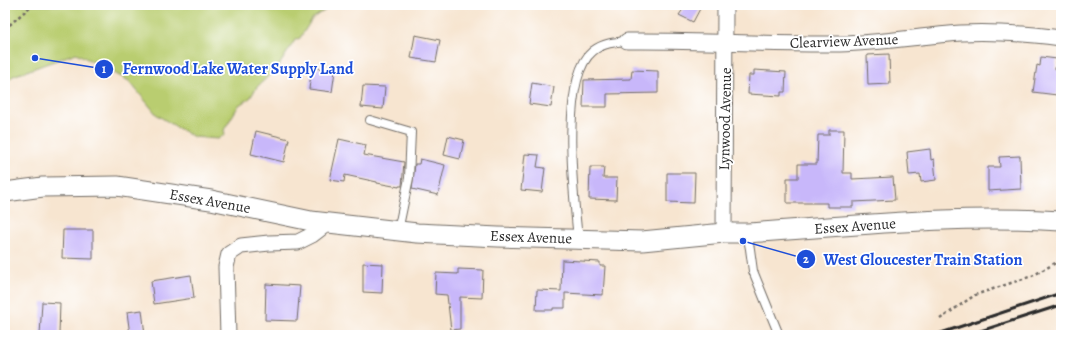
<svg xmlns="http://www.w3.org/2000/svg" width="1066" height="340" viewBox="0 0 1066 340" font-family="Alegreya,serif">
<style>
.green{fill:#b9cd70;stroke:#727c4e}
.building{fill:#c8b7fa}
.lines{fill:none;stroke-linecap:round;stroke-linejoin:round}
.service-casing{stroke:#726c65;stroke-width:10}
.minor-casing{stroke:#726c65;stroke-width:17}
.tertiary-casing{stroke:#726c65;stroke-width:21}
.path{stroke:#726c65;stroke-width:2.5;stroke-dasharray:3 3;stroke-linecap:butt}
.service{stroke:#fff;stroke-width:8}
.minor{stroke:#fff;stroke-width:15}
.tertiary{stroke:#fff;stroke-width:19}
.rail{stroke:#2b2b2b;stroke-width:3}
.labels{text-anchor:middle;stroke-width:3.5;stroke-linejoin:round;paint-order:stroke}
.street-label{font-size:15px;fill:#2b2b2b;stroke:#fff}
.leader{fill:none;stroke:#1d4ed8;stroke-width:1.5}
.callout-dot{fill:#1d4ed8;stroke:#fff;stroke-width:1.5}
.mark-label{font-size:12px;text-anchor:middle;font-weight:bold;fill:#fff}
.callout-label{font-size:16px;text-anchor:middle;font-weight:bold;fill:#1d4ed8;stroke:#fff;stroke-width:3.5;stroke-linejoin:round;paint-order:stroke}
</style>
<rect width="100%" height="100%" fill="#fff"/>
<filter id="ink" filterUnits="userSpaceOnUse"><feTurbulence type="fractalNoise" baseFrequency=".025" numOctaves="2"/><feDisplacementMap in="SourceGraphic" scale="8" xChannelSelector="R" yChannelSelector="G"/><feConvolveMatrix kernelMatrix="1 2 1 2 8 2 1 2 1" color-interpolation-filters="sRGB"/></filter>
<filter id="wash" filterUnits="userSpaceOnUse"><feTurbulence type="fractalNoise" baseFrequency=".012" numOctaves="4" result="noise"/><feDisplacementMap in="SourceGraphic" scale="16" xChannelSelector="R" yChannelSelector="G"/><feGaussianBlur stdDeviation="0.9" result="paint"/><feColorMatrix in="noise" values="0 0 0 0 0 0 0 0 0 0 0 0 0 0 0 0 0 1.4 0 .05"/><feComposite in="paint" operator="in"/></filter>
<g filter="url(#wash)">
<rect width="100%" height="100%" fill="#f7e5d0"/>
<path class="green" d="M5,5H333L312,19L300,38L295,40L278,67L257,87L250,98L239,105L224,130L225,134L218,139L194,137L178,128L157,115L129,81L76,53L13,76L5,84Z"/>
<g id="blocks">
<g class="building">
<path d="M686,5H702L693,22L679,15Z"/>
<path d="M415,35L440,40L436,62L411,58Z"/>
<path d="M889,54L890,84L868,85L867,55Z"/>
<path d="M1041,57L1057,59L1055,69L1061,70L1057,95L1033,92L1037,65L1040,66Z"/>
<path d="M312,67L335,71L332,92L309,89Z"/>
<path d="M632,70L658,71V93L607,94V107H583L584,80L631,79Z"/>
<path d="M754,70L786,72L785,92H781V96L748,94L749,75H754Z"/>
<path d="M532,83L554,87L551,107L529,104Z"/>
<path d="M363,86L385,87L383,109L361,107Z"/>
<path d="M829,130H844L843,173H852V179L893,177L895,200L853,202V207H827V203H787V178H798V164H817L818,135H829Z"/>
<path d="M256,131L289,139L284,162L251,154Z"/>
<path d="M448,136L464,140L460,159L444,155Z"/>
<path d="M339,139L366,145L364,155L404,162L402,186H399V187L377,183V182L345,175L344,182L330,180Z"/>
<path d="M930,149L931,160L934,159L936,180L921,182L920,174L909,175L907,152Z"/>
<path d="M525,154L539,155L537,167L545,168L542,192L521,190Z"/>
<path d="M1020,156L1021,189L988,191V167H1000L999,157Z"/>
<path d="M420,159L445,165L438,195L412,189L415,164H419Z"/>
<path d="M590,167H604L603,178H617L616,200L589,199Z"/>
<path d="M667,173H695L694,203L667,202Z"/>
<path d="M63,230H93V259L62,258Z"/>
<path d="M562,260L600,262V266H605L603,295L565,293V308H553V310H536L537,290L561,291Z"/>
<path d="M363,263L383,264L382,293L363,292Z"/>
<path d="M458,269L483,270L482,298L460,297V329L451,330L447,295L435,294L436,273L458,274Z"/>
<path d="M191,275L194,298L154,304L151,281Z"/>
<path d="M266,284L300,286L297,321L265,320Z"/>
<path d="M42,302L60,303L59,334L40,335Z"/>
<path d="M142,310L145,335H130L127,312Z"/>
</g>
</g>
</g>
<g filter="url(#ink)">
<use href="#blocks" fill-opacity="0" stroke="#726c65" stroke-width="1"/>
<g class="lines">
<g class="service-casing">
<g id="service">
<path d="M370,120L411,132L409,178L398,231"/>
<path d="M747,233L750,249L753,271L779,335"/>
<path d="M578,239C574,198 559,78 593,51C603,43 615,42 627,41"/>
</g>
</g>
<g class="minor-casing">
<g id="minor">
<path d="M627,41C698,40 769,45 840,44C880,43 921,36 961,33C994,31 1028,34 1061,38"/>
<path d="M724,233L725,5"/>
<path d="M228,335L226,267L229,254L241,246L269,243L298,242L312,235L329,222"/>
</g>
</g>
<g class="tertiary-casing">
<path id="tertiary" d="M5,192L43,187L117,186L211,200L311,221L417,233L498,237L642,241L724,233H747C851,226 956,214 1061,221"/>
</g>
<g class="path">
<path d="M5,29L32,5"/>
<path d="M940,319L975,295L1032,276L1061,260"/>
</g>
<use href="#service" class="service"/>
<use href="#minor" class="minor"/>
<use href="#tertiary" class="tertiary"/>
<g class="rail">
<path d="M935,335L1061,293"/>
<path d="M968,335L1061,305"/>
</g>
</g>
</g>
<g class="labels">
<g class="street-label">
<text transform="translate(844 41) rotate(-2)" y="5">Clearview Avenue</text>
<text transform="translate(725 119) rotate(-89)" y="5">Lynwood Avenue</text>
<text transform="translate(210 201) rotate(10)" y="5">Essex Avenue</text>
<text transform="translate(855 226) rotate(-4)" y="5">Essex Avenue</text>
<text transform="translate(531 237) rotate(2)" y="5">Essex Avenue</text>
</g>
</g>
<path class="leader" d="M35 58L104 69M743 241L806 259"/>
<g class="callout-dot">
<circle cx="35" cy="58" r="4"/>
<circle cx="743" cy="241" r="4"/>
<circle cx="104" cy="69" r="10"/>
<circle cx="806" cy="259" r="10"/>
</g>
<g class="mark-label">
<text x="104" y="73">1</text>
<text x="806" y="263">2</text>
</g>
<g class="callout-label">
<text x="238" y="74">Fernwood Lake Water Supply Land</text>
<text x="923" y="265">West Gloucester Train Station</text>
</g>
<rect width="1066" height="340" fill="none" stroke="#fff" stroke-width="20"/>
</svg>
